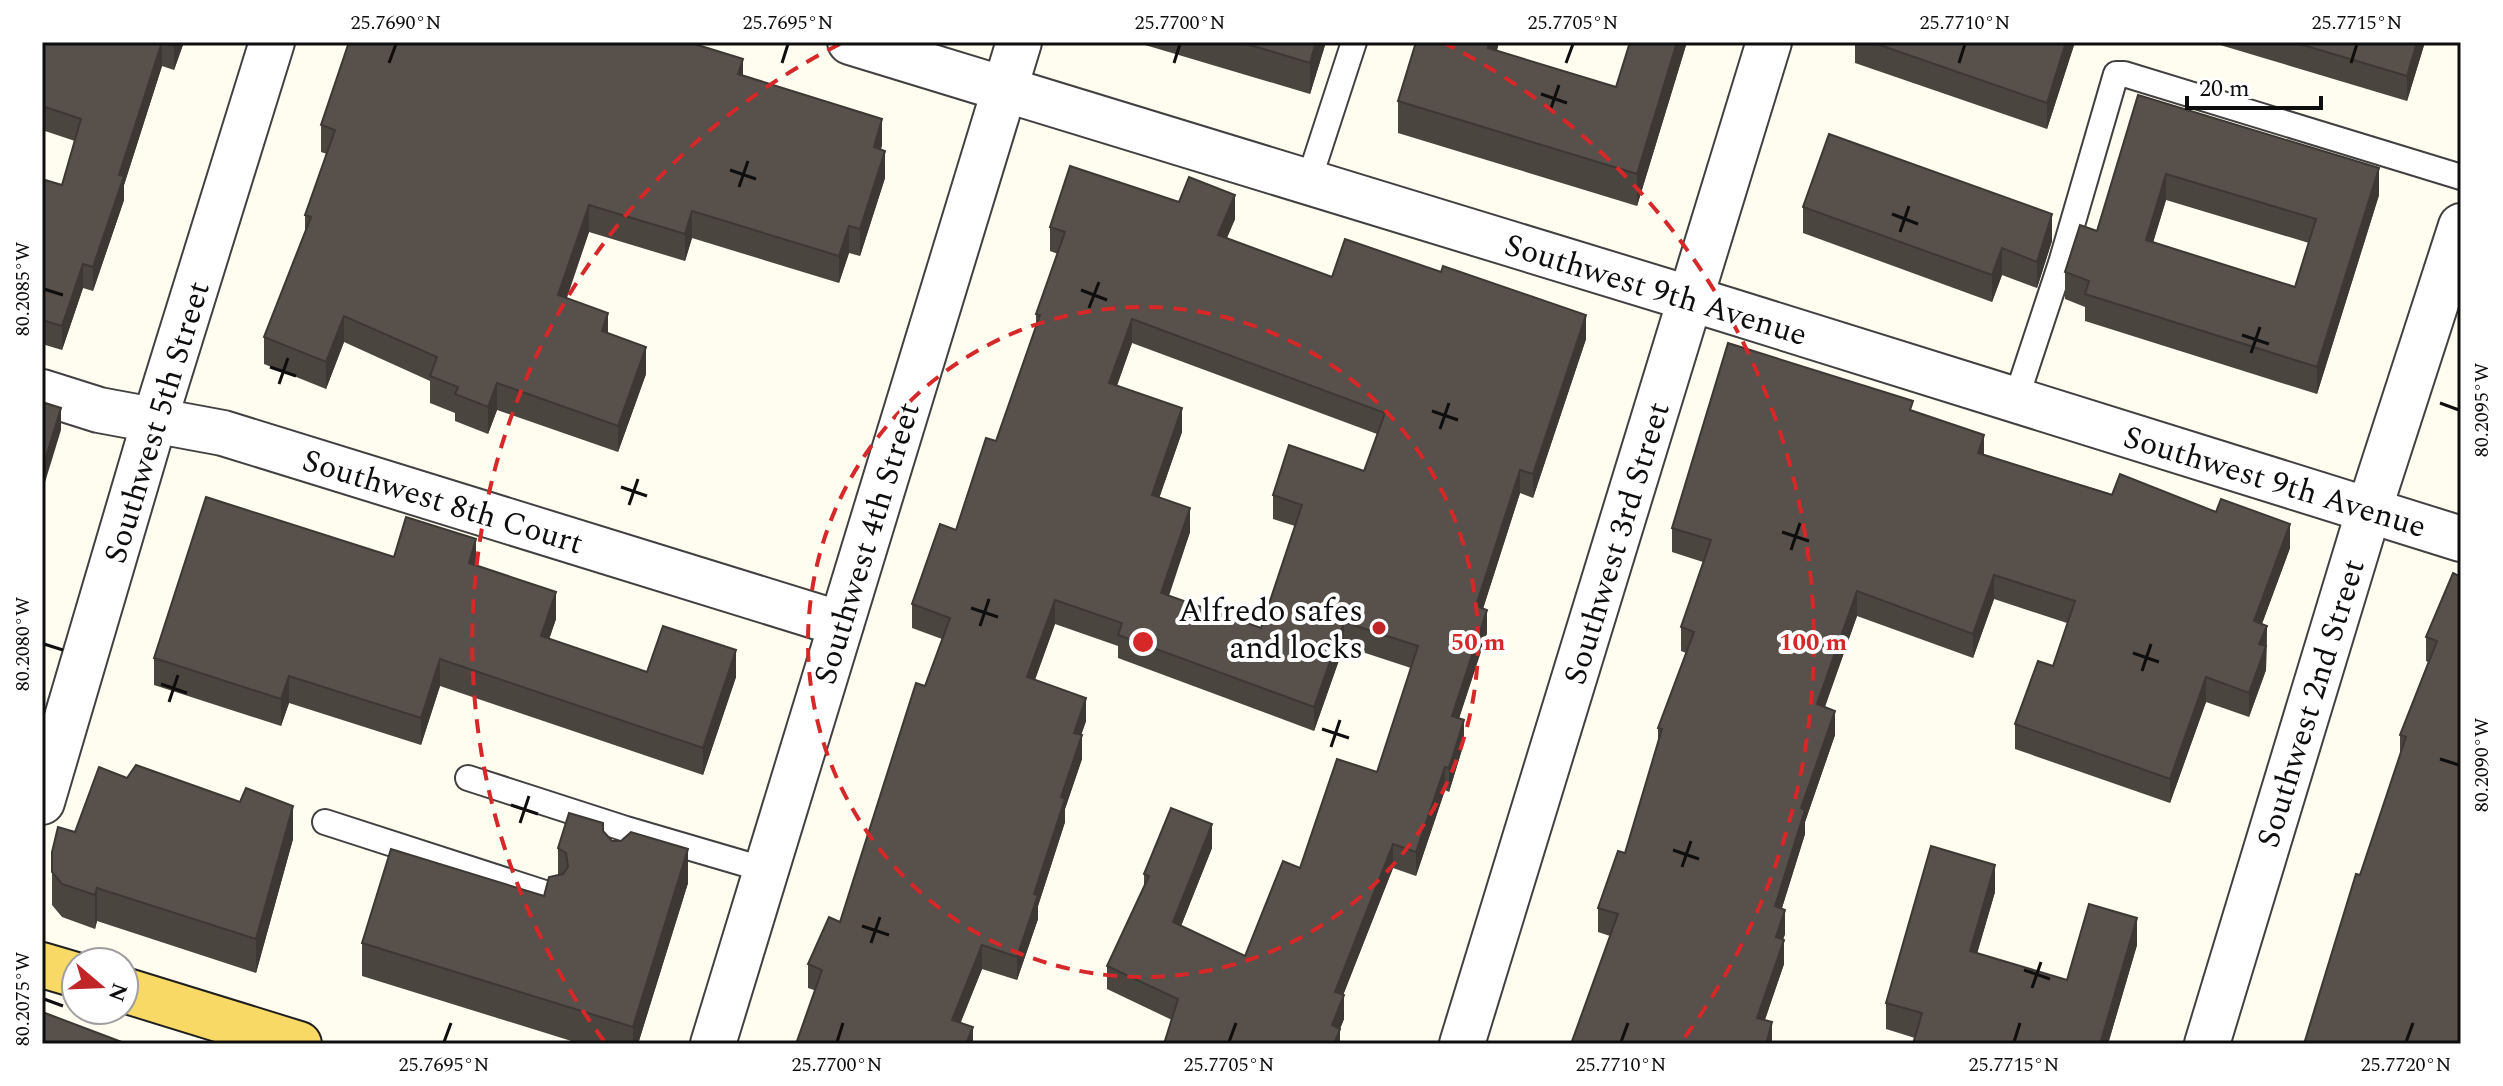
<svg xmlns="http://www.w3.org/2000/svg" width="2503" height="1086" viewBox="0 0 2503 1086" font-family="Spectral,serif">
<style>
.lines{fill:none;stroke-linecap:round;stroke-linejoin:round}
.service-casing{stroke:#414141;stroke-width:28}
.minor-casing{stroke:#414141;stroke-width:48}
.primary-casing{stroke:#1f1f1f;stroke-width:48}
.service{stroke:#fff;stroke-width:24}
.minor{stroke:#fff;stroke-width:44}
.primary{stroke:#f9d966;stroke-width:44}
.wall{fill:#4b4540;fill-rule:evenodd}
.shaded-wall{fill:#3d3834}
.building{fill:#57504b;stroke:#3d3834;stroke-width:2;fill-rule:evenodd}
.ticks{fill:none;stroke:#0e0e0e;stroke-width:3}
.ring{fill:none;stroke:#d62828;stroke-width:4;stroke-dasharray:14 10}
.poi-dot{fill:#c02528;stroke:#fff;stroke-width:3}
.labels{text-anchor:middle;stroke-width:8;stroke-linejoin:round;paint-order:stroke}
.street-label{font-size:32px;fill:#0e0e0e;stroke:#fff}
.poi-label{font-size:32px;fill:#0e0e0e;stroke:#fff;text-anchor:end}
.centre{fill:#d62828;stroke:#fff;stroke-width:4}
.ring-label{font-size:24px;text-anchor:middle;font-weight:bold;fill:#d62828;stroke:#fff;stroke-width:8;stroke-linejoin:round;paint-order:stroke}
.neatline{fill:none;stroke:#0e0e0e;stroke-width:3}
.ticks-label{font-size:20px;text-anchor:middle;fill:#0e0e0e}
</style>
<rect width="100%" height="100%" fill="#fffcf0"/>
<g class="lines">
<g class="service-casing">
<g id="service">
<path d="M1308,183L1354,42"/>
<path d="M2016,399L2061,263L2116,74H2124L2461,177"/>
<path d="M468,778L626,829L766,870"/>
<path d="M325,822L554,896"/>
</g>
</g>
<g class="minor-casing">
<g id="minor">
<path d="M850,42L1724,309L2461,539"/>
<path d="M42,392L99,410L223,433L841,624"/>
<path d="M42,802L155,419L272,42"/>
<path d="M713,1044L1019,42"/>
<path d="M1462,1044L1769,42"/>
<path d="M2207,1044L2369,510L2461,226"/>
</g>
</g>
<g class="primary-casing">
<g id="primary">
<path d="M42,965L76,975"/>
<path d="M124,990L299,1044"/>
</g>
</g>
<use href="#service" class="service"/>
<use href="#minor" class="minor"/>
<use href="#primary" class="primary"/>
</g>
<g class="wall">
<path d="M42,42H184L174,70L162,66L124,185V200L93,291L83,288L62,350L42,344V179L62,185L75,141L42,130Z"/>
<path d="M1135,42H1326L1310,94Z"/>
<path d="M1499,42L1497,51L1616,87L1687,42L1637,206L1398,133V101Z"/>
<path d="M1855,42H2075L2047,129L1855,63Z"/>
<path d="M2210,42H2425L2407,101Z"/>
<path d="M743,76L882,145L881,149L885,178L860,256L849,253L839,283L692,238L685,261L589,232L567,298L608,333L646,374L618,452L497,410L488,434L455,421V413L430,403V381L344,342L326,389L264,364V337L305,233V215L327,154L321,152V125Z"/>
<path d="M2138,95L2379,195L2317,394L2085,321V307L2065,299V272L2097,231ZM2166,200L2309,243L2295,287L2153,242Z"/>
<path d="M1803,207L2052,241L2037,288L2002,275L1992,302L1803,233Z"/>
<path d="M1235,219L1227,238L1332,277L1586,339L1533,498L1520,493L1483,609L1487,633L1459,718L1464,743L1449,792L1445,790L1416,876L1393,868L1343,995L1344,1019L1340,1029V1044L1172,1020L1107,989V966L1144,887V874L1212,848L1181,926L1245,956L1300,868L1377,772L1411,668L1344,646L1314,731L1118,658V646L1055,624L1035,680L1086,721L1081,735L1082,759L1065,809V822L1038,906V919L1017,980L982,969L961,1022L973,1044L808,988V964L840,922L942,639L912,628V604L956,530L996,441L1036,325V314L1058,254L1050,251V227ZM1132,343L1377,434L1364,471L1273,495V519L1295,526L1261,628L1169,596L1190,532L1159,498L1182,432L1117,386Z"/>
<path d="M1913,411L1984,455L2290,548L2262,624L2267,626L2266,670L2249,717L2206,702L2170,803L2015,749V724L2053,666L2067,623L1994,599L1973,658L1857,616L1825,707L1835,735L1805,822V834L1782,908L1785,934L1783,939L1784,964L1765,1020L1772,1044L1610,936L1598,932V908L1625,853L1658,741V728L1686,653L1681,651V627L1703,562L1672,552V528Z"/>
<path d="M394,557L476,565L556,619L549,639L647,672L736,677L703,775L440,686L421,745L289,703L281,726L154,685V658Z"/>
<path d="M2461,577L2360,875L2400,755V735L2428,662L2426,661V637Z"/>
<path d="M603,831L612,841L688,883L638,1044H581L362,976V943L544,896L558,875V848Z"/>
<path d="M75,832L293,839L256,973L97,921L95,929L62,917L52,905V852Z"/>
<path d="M1995,892L1977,953L2067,980L2137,945L2108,1044H1913L1915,1038L1886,1029V1003Z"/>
</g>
<g class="shaded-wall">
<path d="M162,42V66L124,185V200L93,291V267L119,175Z"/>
<path d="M176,42H184L174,70V46Z"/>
<path d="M1316,42H1326L1310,94V63Z"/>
<path d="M1489,42H1499L1488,80V48Z"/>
<path d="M1677,42H1687L1637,206V174Z"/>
<path d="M2066,42H2075L2047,129V103Z"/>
<path d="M2417,42H2425L2407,101V76Z"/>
<path d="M743,59V86L738,74Z"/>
<path d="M882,119V145L874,174V147Z"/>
<path d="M885,151V178L860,256V229Z"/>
<path d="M2379,168V195L2317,394V367Z"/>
<path d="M2166,174V200L2146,266V240Z"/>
<path d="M1235,195V219L1218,258V235Z"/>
<path d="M589,205V232L558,321V295Z"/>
<path d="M692,211V238L685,261V234Z"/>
<path d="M2052,214V241L2037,288V262Z"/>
<path d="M849,226V253L839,283V256Z"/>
<path d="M2002,248V275L1992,302V275Z"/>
<path d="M83,264V288L62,350V326Z"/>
<path d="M608,313V339L602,331Z"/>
<path d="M1586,315V339L1533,498V474Z"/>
<path d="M344,316V342L326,389V362Z"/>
<path d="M1132,319V343L1109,407V383Z"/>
<path d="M646,347V374L618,452V426Z"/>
<path d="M497,383V410L488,434V407Z"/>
<path d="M61,408V430L42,492V470Z"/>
<path d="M1182,408V432L1152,519V495Z"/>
<path d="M1984,435V460L1978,453Z"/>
<path d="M1520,470V493L1476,630V606Z"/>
<path d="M1190,508V532L1161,617V593Z"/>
<path d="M2290,524V548L2254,645V621Z"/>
<path d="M476,539V566L469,563Z"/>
<path d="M1994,575V599L1973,658V634Z"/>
<path d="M1857,591V616L1817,728V704Z"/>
<path d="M556,592V619L541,663V636Z"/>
<path d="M1055,600V624L1027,701V677Z"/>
<path d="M1487,610V633L1452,740V716Z"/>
<path d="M1344,622V646L1314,731V707Z"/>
<path d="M2267,626L2266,670L2249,717V693L2259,644Z"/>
<path d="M736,650V677L703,775V748Z"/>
<path d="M440,659V686L421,745V718Z"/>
<path d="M289,676V703L281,726V699Z"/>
<path d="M2206,677V702L2170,803V779Z"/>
<path d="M1086,698V721L1074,756V733Z"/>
<path d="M1835,711V735L1805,822V834L1775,930V906L1801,808Z"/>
<path d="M1464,720V743L1449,792V768Z"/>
<path d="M1082,735V759L1065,809V822L1038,906V919L1017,980V957L1034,894L1061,797Z"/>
<path d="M1445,767V790L1416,876V852Z"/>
<path d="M293,806V839L256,973V939Z"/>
<path d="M1212,824V848L1173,946V922Z"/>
<path d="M1393,844V868L1335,1016V992Z"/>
<path d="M688,849V883L638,1044H633V1027Z"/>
<path d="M1995,865V892L1970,978V951Z"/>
<path d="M97,888V921L95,929V895Z"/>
<path d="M1785,910V934L1776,961V937Z"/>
<path d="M2137,918V945L2108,1044H2100Z"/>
<path d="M1784,940V964L1757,1042V1018Z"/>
<path d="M982,945V969L952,1043V1020Z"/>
<path d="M1344,995V1019L1337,1036L1340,1029V1044H1332V1025Z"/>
<path d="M1772,1022V1044H1766Z"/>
<path d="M973,1027V1044H966Z"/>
</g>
<g class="building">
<path d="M42,42H162L119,175L124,176L93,267L83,264L62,326L42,320V179L62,185L81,119L42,106Z"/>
<path d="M162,42H176L174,46Z"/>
<path d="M349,42H688L743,59L738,74L882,119L874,147L885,151L860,229L849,226L839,256L692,211L685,234L589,205L558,295L608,313L602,331L646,347L618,426L497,383L488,407L455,394L458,387L430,376L437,357L344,316L326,362L264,337L311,217L305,215L335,130L321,125Z"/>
<path d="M1240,42H1316L1310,63Z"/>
<path d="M1416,42H1489L1488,48L1616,87L1630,42H1677L1637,174L1398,101Z"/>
<path d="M1871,42H2066L2047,103Z"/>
<path d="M2293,42H2417L2407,76Z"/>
<path d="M2138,95L2379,168L2317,367L2085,294L2089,281L2065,272L2080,225L2097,231ZM2166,174L2316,219L2295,287L2146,240Z"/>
<path d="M1829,134L2052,214L2037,262L2002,248L1992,275L1803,207Z"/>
<path d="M1070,166L1179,202L1189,177L1235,195L1218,235L1332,277L1345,239L1441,272L1443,266L1586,315L1533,474L1520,470L1476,606L1487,610L1452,716L1464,720L1449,768L1445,767L1416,852L1393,844L1335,992L1344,995L1332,1025L1340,1029L1334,1044H1164L1178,999L1107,966L1149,876L1144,874L1171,808L1212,824L1173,922L1245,956L1283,861L1300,868L1337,759L1377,772L1418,646L1344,622L1314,707L1118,635L1122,623L1055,600L1027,677L1086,698L1074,733L1082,735L1061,797L1065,799L1034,894L1038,895L1017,957L982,945L952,1020L973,1027L966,1044H796L822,970L808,964L829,917L840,922L916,683L925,686L950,618L912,604L940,524L956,530L986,438L996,441L1040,315L1036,314L1065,232L1050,227ZM1132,319L1385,413L1364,471L1289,445L1273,495L1302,505L1261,628L1161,593L1190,508L1152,495L1182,408L1109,383Z"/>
<path d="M1728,343L1913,401L1910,410L1984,435L1978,453L2112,495L2120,474L2216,512L2221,499L2290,524L2254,621L2267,626L2259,644L2266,646L2249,693L2206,677L2170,779L2015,724L2038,661L2053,666L2075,601L1994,575L1973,634L1857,591L1817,704L1835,711L1801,808L1805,810L1775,906L1785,910L1776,937L1784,940L1757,1018L1772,1022L1766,1044H1571L1618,914L1598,908L1618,851L1625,853L1662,729L1658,728L1694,632L1681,627L1711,540L1672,528Z"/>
<path d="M42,402L61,408L42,470Z"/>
<path d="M206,497L394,557L406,517L476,539L469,563L556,592L541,636L647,672L663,626L736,650L703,748L440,659L421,718L289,676L281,699L154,658Z"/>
<path d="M2453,573L2461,577V1044H2304L2356,874L2360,875L2406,737L2400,735L2437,641L2426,637Z"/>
<path d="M136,765L240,802L246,788L293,806L256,939L97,888L95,895L62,884L52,872V852L58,827L75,832L99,767L127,778Z"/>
<path d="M569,813L603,823V831L612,841H621L631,832L688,849L633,1027L362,943L391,849L544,896L549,877L563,874L568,867L566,853L558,848Z"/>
<path d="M1931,846L1995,865L1970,951L2067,980L2089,904L2137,918L2100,1044H1913L1922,1013L1886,1003Z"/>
<path d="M45,1013L127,1044H42V1020Z"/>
</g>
<path class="ticks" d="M389,63L396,44M782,63L788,44M1174,63L1180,44M1566,63L1573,44M1959,63L1965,44M2351,63L2357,44M1541,94L1567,103M1550,111L1559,85M730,170L756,179M739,187L748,161M1892,214L1918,224M1900,232L1909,206M44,289L63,295M1081,290L1107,300M1089,308L1099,282M2242,335L2269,344M2251,353L2260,327M270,367L296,376M279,384L288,358M2440,403L2459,410M1432,411L1458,420M1440,429L1449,403M621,487L647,496M629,505L638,479M1782,532L1809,541M1791,550L1800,523M971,608L998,617M980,626L989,599M44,644L63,650M2133,653L2159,662M2142,671L2151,644M161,684L187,693M169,702L178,675M1322,729L1349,738M1331,747L1340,720M2440,759L2459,765M511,805L538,814M520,823L529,796M1673,850L1699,859M1682,867L1691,841M862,926L889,935M871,943L880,917M2024,970L2050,979M2032,988L2041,962M44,999L63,1006M444,1042L451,1023M837,1042L843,1023M1229,1042L1236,1023M1621,1042L1628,1023M2014,1042L2020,1023M2406,1042L2413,1023"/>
<g class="ring">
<circle cx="1143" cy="642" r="335"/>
<path d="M604 1041A670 670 0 0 1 844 42M1442 42A670 670 0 0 1 1682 1041"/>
</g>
<circle class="poi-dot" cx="1379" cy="628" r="8"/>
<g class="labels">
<g class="street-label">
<text transform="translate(1656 289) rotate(17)" y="11">Southwest 9th Avenue</text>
<text transform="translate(156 422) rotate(-73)" y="11">Southwest 5th Street</text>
<text transform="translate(2275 481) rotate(17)" y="11">Southwest 9th Avenue</text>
<text transform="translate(443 501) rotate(17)" y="11">Southwest 8th Court</text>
<text transform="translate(866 543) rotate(-73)" y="11">Southwest 4th Street</text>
<text transform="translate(1616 543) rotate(-73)" y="11">Southwest 3rd Street</text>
<text transform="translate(2310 703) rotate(-73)" y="11">Southwest 2nd Street</text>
</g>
<g class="poi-label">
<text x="1363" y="621">Alfredo safes<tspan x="1363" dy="37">and locks</tspan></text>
</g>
</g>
<circle cx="1143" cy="642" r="12" class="centre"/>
<g class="ring-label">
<text x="1478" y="650">50 m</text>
<text x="1813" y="650">100 m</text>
</g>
<rect width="2503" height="1086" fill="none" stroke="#ffffff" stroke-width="88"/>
<g transform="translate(100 986) rotate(109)"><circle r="38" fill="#ffffff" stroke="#9f9f9f" stroke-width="2"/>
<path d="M0-6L14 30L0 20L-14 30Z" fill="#c02528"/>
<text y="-12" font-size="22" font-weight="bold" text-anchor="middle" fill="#0e0e0e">N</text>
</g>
<path d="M2187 96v12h134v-12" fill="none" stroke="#0e0e0e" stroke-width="4"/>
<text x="2199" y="96" font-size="24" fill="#0e0e0e" stroke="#ffffff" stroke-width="6" paint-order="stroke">20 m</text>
<rect x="44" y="44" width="2415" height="998" class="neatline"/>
<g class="ticks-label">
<text x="396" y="29">25.7690°N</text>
<text x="788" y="29">25.7695°N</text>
<text x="1180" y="29">25.7700°N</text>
<text x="1573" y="29">25.7705°N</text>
<text x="1965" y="29">25.7710°N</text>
<text x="2357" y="29">25.7715°N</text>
<text transform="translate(22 289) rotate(-90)" y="7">80.2085°W</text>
<text transform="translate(2481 410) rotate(-90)" y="7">80.2095°W</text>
<text transform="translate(22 644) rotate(-90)" y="7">80.2080°W</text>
<text transform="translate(2481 765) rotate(-90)" y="7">80.2090°W</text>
<text transform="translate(22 999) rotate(-90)" y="7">80.2075°W</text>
<text x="444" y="1071">25.7695°N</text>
<text x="837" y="1071">25.7700°N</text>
<text x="1229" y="1071">25.7705°N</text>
<text x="1621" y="1071">25.7710°N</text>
<text x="2014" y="1071">25.7715°N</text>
<text x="2406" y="1071">25.7720°N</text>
</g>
</svg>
